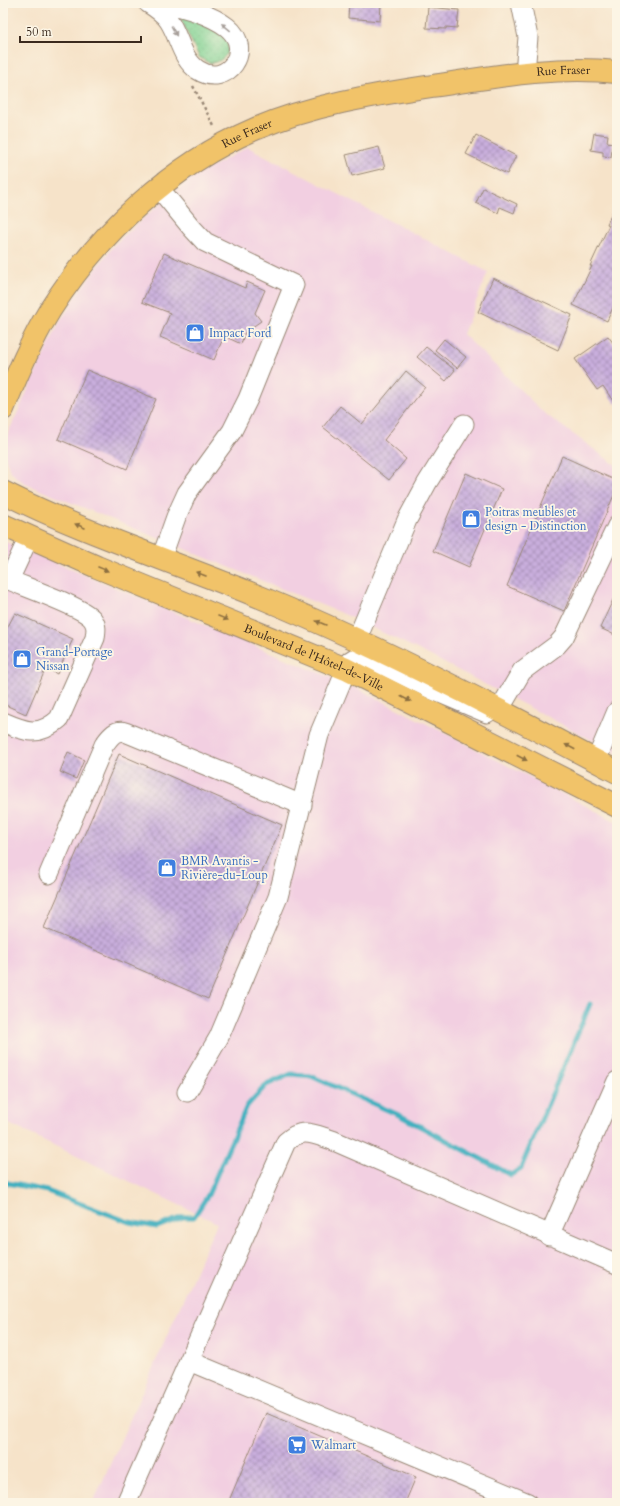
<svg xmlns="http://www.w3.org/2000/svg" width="620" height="1506" viewBox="0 0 620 1506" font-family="Cardo,serif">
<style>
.built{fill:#f2cfe1}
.grass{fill:url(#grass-dots);stroke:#5e7e58}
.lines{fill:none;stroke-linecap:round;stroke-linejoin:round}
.stream{stroke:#43b0c0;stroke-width:5}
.building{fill:url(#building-cross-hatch)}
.minor-casing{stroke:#988674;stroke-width:21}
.major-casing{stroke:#988674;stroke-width:24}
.path{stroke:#988674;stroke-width:2.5;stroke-dasharray:3 3;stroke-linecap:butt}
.minor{stroke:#fff;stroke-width:19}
.major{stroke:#f1c369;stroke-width:22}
.oneway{fill:#a79f9a}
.oneway2{fill:#8d6f40}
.labels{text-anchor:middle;stroke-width:3.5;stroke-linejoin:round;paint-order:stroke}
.street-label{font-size:12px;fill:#3b2a1e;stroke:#fcf5e5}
.shop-label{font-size:12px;fill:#366cbe;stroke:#fcf5e5;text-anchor:start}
</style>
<defs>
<pattern id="grass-dots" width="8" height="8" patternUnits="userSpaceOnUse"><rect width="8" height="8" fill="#81d293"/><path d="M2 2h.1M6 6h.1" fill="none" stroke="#70b47e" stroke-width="1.8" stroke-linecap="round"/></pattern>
<pattern id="building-cross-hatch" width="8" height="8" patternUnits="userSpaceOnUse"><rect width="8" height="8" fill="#c9aedd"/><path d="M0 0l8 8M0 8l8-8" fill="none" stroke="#a48eb3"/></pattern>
</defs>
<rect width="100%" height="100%" fill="#fcf5e5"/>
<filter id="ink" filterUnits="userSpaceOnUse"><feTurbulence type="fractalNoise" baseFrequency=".025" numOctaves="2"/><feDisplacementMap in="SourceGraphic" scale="8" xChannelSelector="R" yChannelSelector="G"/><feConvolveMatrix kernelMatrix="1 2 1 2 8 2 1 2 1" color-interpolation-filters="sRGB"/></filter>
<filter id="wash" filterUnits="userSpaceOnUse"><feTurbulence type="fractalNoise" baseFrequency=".012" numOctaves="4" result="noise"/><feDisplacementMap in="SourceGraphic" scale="16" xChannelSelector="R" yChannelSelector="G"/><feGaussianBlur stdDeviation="0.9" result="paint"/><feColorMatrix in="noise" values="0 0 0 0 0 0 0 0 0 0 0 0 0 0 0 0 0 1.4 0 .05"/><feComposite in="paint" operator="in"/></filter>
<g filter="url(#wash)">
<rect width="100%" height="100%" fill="#f6e3c9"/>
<g class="built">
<path d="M248,147L488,272L463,334L544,413L617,466V753L423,652L346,615L28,485L16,477L9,469L4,452L8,433L58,325L80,290L115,244L155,208L193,177Z"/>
<path d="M3,541L363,691L617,822V1503H93L217,1223L3,1121Z"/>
</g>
<path class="grass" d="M182,13L223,35C234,48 226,63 209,63L199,57L179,16Z"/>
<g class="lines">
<path class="stream" d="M3,1182L47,1191L129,1222L157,1227L183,1217H194L208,1195L247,1106L266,1085L291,1074L311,1076L401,1116L511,1175L521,1168L590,1004"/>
</g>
<g id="blocks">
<g class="building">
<path d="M349,3H381L380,21L348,18Z"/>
<path d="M428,7L459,10L457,28L446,27V29L426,28Z"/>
<path d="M594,133L608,135L607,142L613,143L611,157L603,156V152L591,150Z"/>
<path d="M476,135L516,156L507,174L466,154Z"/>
<path d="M379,147L385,168L352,176L346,155Z"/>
<path d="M483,188L517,204L514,213L500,207L498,213L476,203Z"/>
<path d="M617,202V298L607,321L573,305L592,266H590L609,225L607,224Z"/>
<path d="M164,253L245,288L247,282L265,290L255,313L261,321L245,332L241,344L224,336L214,360L160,337L170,313L142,302Z"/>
<path d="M493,278L572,315L558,350L478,312Z"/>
<path d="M608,336L617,348V403L615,404L603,386L597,390L575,359Z"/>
<path d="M444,339L466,357L457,368L435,350Z"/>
<path d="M426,347L455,370L446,381L417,357Z"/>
<path d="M87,370L156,399L127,469L58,439Z"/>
<path d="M406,371L425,387L384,440L406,459L389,480L323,427L340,406L362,424Z"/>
<path d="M562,456L617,481V488L564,611L507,586Z"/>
<path d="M466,473L502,489L469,567L433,551Z"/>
<path d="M617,591V636L600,628Z"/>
<path d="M15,613L73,639L57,674L46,668L26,714L3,704V636Z"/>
<path d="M68,752L84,760L76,779L60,772Z"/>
<path d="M119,754L282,825L208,999L44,928Z"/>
<path d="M266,1413L416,1477L405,1503H228Z"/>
</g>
</g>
</g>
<g filter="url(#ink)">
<use href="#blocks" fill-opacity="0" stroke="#988674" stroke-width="1"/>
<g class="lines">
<g class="minor-casing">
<g id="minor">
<path d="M148,3C156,8 164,13 169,21C179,36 182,60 198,70C227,89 255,49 227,27C210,14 186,8 165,3"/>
<path d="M521,3L528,37L525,73"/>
<path d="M159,188L191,227L205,242L294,285L248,399L232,431L187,493L176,517L161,559"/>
<path d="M3,580H9C25,587 86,608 93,620C97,626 96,631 95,638L59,719C39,737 26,732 3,722"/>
<path d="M9,580L29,537"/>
<path d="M357,639L407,520L427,483L464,424"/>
<path d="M499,710L522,671L557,645L564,637L617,526"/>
<path d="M596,761L617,711"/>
<path d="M49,874L104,745C110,737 115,729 125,732L302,805"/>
<path d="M187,1092L219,1037L278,897L319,735L350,661L358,656L366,657L433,690L487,713"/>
<path d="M549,1236L617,1081"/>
<path d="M189,1361L528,1503"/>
<path d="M126,1503L286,1142C302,1127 313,1134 332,1140L617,1264"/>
</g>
</g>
<g class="major-casing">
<g id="major">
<path id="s1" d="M3,409C17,375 31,341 50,310C99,233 171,165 255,129C311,105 373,95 432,86C493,77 555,65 617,72"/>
<path d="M3,492C88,535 179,563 267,600C387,650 502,711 617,772"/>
<path id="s2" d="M3,525L97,567L346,669L617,806"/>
</g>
</g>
<path class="path" d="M193,86L215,128"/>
<use href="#minor" class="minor"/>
<use href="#major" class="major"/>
</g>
<defs><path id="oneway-solid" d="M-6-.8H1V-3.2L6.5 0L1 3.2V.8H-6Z"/></defs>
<g class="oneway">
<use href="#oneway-solid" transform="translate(226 27) rotate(-141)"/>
<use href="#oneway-solid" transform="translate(174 31) rotate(62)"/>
</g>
<g class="oneway2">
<use href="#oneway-solid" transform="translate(80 526) rotate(-157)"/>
<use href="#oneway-solid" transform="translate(103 569) rotate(22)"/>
<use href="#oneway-solid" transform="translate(201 574) rotate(-159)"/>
<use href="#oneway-solid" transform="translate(223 618) rotate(22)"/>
<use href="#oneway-solid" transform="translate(321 623) rotate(-157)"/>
<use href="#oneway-solid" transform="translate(406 699) rotate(27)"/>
<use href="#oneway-solid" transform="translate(570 747) rotate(-152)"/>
<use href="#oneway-solid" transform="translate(522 758) rotate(27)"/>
</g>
</g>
<defs>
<g id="shop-square" transform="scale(1)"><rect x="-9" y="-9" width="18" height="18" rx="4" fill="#3f7fe0" stroke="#fcf5e5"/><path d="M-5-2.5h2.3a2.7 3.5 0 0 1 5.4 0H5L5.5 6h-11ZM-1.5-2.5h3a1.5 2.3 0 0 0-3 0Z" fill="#fff"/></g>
<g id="supermarket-square" transform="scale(1)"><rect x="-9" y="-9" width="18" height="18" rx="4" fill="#3f7fe0" stroke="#fcf5e5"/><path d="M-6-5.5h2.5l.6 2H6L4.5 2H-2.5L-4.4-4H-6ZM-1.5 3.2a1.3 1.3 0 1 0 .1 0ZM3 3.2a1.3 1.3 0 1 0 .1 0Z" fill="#fff"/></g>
</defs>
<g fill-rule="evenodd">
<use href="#shop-square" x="195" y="333"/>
<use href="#shop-square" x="471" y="519"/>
<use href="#shop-square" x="22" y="659"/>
<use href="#shop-square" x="167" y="868"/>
<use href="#supermarket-square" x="297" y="1445"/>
</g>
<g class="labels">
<g class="street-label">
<text dy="4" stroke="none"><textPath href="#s1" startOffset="702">Rue Fraser</textPath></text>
<text dy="4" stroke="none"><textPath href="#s1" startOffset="378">Rue Fraser</textPath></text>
<text dy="4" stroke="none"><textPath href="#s2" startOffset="338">Boulevard de l'Hôtel-de-Ville</textPath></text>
</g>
<g class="shop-label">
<text x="209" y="337">Impact Ford</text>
<text x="485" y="516">Poitras meubles et<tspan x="485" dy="14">design - Distinction</tspan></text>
<text x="36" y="656">Grand-Portage<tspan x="36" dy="14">Nissan</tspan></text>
<text x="181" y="865">BMR Avantis -<tspan x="181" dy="14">Rivière-du-Loup</tspan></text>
<text x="311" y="1449">Walmart</text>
</g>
</g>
<rect width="620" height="1506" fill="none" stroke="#fcf5e5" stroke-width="16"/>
<path d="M20 36v6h121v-6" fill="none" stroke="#3b2a1e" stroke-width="2"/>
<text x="26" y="36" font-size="12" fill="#3b2a1e" stroke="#fcf5e5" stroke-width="3" paint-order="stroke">50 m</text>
</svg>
